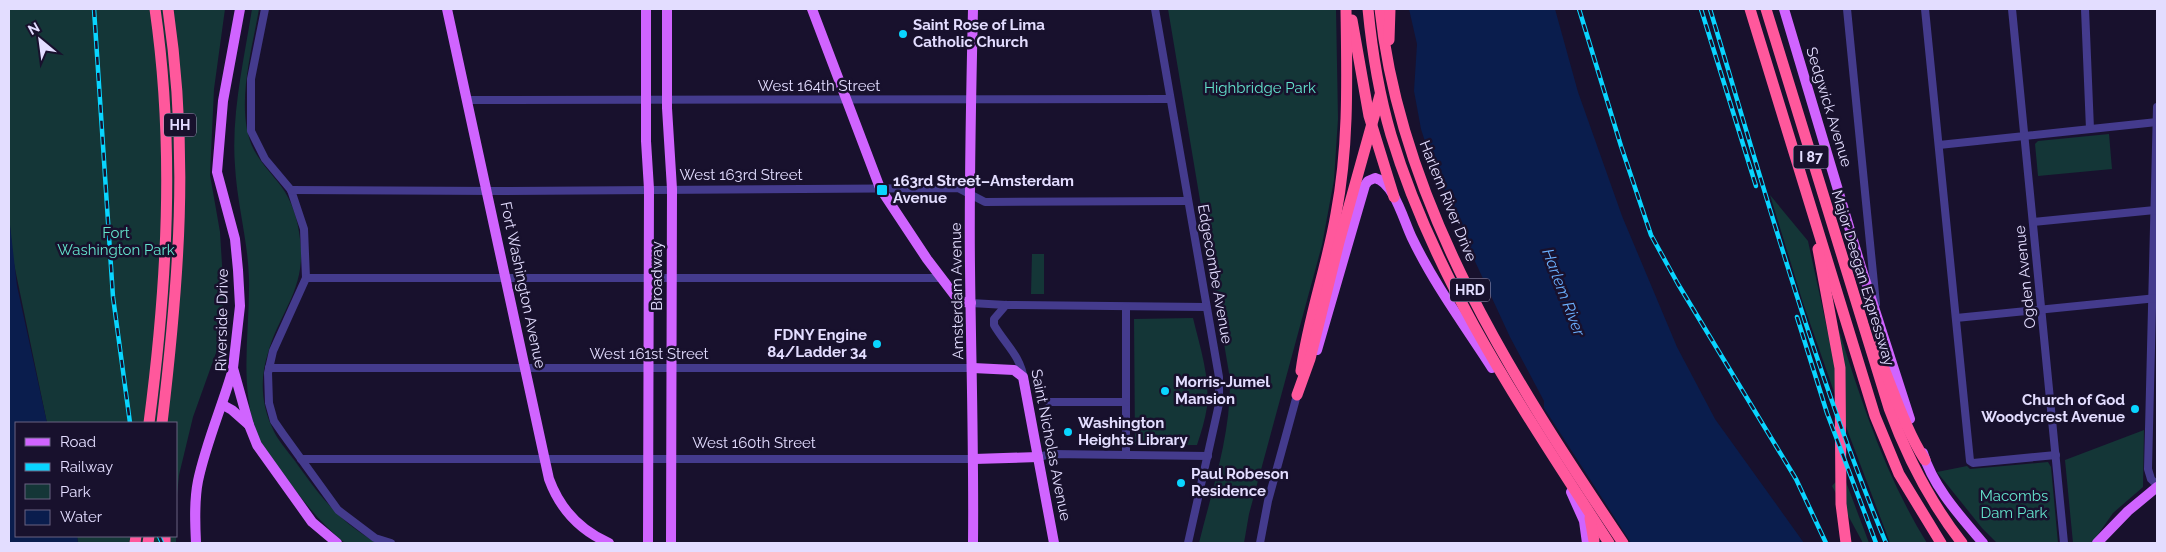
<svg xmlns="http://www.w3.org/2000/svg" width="2166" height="552" viewBox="0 0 2166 552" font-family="Raleway,sans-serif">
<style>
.green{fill:#143637}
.water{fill:#0a1d4d}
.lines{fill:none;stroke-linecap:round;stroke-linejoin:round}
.minor{stroke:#443b8d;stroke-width:8}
.major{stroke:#d064ff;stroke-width:10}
.highway{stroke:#ff589c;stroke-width:11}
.rail-casing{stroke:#09d5ff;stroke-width:4.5}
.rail{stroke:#18112d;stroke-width:2.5;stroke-dasharray:8;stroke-linecap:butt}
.poi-dot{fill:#09d5ff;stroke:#18112d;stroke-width:2}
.labels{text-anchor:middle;stroke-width:5;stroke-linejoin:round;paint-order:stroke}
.shield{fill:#18112d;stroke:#a6a0c0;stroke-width:1}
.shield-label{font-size:14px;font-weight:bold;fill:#e3ddff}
.poi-label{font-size:15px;font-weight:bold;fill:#e3ddff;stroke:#18112d;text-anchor:start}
.street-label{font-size:15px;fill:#e3ddff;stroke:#18112d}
.park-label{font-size:15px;fill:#64e4cd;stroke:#18112d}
.water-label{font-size:16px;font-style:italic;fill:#6bb0ff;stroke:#18112d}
</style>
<rect width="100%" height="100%" fill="#18112d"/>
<g class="green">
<path d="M9,9H225L214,89L210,175L220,232L224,297L217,350L193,417L179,475L177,495L176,543H78L77,536H176V423H47L13,259L9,216Z"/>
<path d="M252,9H259C252,50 234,111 254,150C261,163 272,174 281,186C292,201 298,220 300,239C307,288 280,311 268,353C260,377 261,404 272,427C277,440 287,450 295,461C320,496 339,522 377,543H345C318,522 299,495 278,467C271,456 261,445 256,432C239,382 250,331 249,279C248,240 237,204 235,166C231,114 244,60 252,9Z"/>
<path d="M1168,9H1336L1338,119L1334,180L1322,245L1249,514L1244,543H1199C1212,490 1231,435 1230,379Z"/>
<path d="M2109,134L2112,169L2038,176L2035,144L2038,141Z"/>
<path d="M1770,195L1808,241L1828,333L1839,330C1862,404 1886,477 1927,543H1890L1848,432L1803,303Z"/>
<path d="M1032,254H1044V294H1031Z"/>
<path d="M1193,318C1200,347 1210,377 1207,407C1205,420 1201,433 1197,445H1135L1134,319Z"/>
<path d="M2144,430L2143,487L2113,513L2092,543H2073L2065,460Z"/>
<path d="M2048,462L2051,467L2058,543H1997L1982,528L1937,472L1967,466L1970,469Z"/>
<path d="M1843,474L1866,535L1869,543H1863L1832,486Z"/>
</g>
<g class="water">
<path d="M1409,9H1555L1578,92L1622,216L1677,347L1715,419L1804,543H1631L1544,408V401L1510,337L1467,244L1428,151L1421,129L1414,91L1417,44Z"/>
<path d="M9,216L17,286L47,423H16V536H77L78,543H9Z"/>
</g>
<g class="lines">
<g class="minor">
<path d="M265,9L251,79V131L265,159L291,190L304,229L306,278L273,351L268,373L269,403L274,421L283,434L338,510L375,538L391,543"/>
<path d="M1155,9L1219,377V404L1188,543"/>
<path d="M1847,9L1876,304"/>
<path d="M1925,9L1970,461L1973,463L2056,455"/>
<path d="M2012,9L2064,543"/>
<path d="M2085,9L2090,129"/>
<path d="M468,100L1170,99"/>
<path d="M2157,107L2148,469L2151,479L2157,485"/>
<path d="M1939,145L2157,122"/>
<path d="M291,190L498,191L958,188L985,202L1188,201"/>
<path d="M2033,222L2155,210"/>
<path d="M306,278H940"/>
<path d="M971,303L1006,305L1206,307"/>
<path d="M1006,305L994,319V325C1005,344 1021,356 1024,380"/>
<path d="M1126,307V454"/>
<path d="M1956,318L2157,298"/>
<path d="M269,368H973"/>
<path d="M1049,402H1126"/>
<path d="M1038,457L1051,454L1208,456"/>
<path d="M301,459H974"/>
<path d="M1260,543L1268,501L1297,395"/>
</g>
<g class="major">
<path d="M240,9L223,101L217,172L235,239L238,270L240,306L233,368L249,425L257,445L312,522L337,543"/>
<path d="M447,9L549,479C560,509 579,530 609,543"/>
<path d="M646,9V141L649,189L648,543"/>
<path d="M667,9V108L672,189L671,543"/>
<path d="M812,9L880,188L927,259L959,301L971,303"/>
<path d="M973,9C971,95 969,181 970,267C971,359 974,451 973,543"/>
<path d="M1784,9L1861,267L1910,419"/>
<path d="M1317,350L1365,185L1368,181L1375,178C1394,182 1404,222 1412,238C1434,284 1465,326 1492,368"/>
<path d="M973,368L1014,370L1023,377L1054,543"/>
<path d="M223,405L232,410L249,425"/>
<path d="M1923,453C1933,487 1961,517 1983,543"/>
<path d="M974,459L1038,457"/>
<path d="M1571,492L1584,521L1587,543"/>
<path d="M196,543C195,523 194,501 198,481C206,443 222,407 233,369"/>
<path d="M2097,543L2128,511L2157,487"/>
</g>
<g class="highway">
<path d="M1368,9C1372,51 1379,94 1391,135C1436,284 1526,414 1609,543"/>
<path d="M1380,9C1401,207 1515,382 1623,543"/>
<path d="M1750,9L1875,416L1899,474L1941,543"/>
<path d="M1766,9L1889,408C1907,457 1930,502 1962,543"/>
<path d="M1352,20L1369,116L1394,197"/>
<path d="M1389,40L1390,9"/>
<path d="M1818,249L1840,368L1841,504L1846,543"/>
<path d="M1875,347C1892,385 1903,425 1925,460"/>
<path d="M1301,371C1308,318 1327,267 1336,214C1349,146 1347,78 1346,9"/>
<path d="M1297,395L1310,359L1339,242L1380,95"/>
<path d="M149,423C167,285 175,148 155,9"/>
<path d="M162,423C179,280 189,152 168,9"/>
<path d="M1590,518L1594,541"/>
<path d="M165,536V543"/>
<path d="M135,543L136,536"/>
<path d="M148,543L149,536"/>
</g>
<g class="rail-casing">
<g id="rail">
<path d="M94,9L113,297L130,423"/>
<path d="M1579,9L1621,146L1651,235L1678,284L1796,479L1826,543"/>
<path d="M1701,9L1756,186"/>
<path d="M1710,9C1764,188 1814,370 1886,543"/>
<path d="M1797,317L1827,413L1876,543"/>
<path d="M159,536L162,543"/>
</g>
</g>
<use href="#rail" class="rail"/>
</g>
<g class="poi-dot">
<circle cx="903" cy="34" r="5"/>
<rect x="876" y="184" width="12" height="12" rx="2.5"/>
<circle cx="877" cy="344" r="5"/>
<circle cx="1165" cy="391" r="5"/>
<circle cx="2135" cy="409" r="5"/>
<circle cx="1068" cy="432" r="5"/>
<circle cx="1181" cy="483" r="5"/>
</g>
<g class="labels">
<g class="shield">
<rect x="164" y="113.5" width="32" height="23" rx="4"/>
<rect x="1793.5" y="145.5" width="35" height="23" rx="4"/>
<rect x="1450" y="278.5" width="40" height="23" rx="4"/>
</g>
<g class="shield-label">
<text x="180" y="130">HH</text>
<text x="1811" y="162">I 87</text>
<text x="1470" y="295">HRD</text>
</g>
<g class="poi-label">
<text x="913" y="30">Saint Rose of Lima<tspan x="913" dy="17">Catholic Church</tspan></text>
<text x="893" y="186">163rd Street–Amsterdam<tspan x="893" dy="17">Avenue</tspan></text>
<text x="867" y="340" text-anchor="end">FDNY Engine<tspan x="867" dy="17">84/Ladder 34</tspan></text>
<text x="1175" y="387">Morris-Jumel<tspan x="1175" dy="17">Mansion</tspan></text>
<text x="2125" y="405" text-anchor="end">Church of God<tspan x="2125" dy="17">Woodycrest Avenue</tspan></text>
<text x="1078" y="428">Washington<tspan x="1078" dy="17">Heights Library</tspan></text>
<text x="1191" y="479">Paul Robeson<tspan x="1191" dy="17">Residence</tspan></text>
</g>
<g class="street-label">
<text x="819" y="91">West 164th Street</text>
<text transform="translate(1829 107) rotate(73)" y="5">Sedgwick Avenue</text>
<text x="741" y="180">West 163rd Street</text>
<text transform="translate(1448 201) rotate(68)" y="5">Harlem River Drive</text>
<text transform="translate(1215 274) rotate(80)" y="5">Edgecombe Avenue</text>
<text transform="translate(657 276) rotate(-90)" y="5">Broadway</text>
<text transform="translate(2025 277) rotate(-96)" y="5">Ogden Avenue</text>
<text transform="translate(1863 278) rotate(73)" y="5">Major Deegan Expressway</text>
<text transform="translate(523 285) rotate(78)" y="5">Fort Washington Avenue</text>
<text transform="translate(957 291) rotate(-91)" y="5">Amsterdam Avenue</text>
<text transform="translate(222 320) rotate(-89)" y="5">Riverside Drive</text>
<text x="649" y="359">West 161st Street</text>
<text x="754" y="448">West 160th Street</text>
<text transform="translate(1051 445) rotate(79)" y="5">Saint Nicholas Avenue</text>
</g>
<g class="park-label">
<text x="1260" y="93">Highbridge Park</text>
<text x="116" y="238">Fort<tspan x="116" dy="17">Washington Park</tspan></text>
<text x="2014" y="501">Macombs<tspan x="2014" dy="17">Dam Park</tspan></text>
</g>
<g class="water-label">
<text transform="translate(1564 292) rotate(69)" y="6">Harlem River</text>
</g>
</g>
<rect width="2166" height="552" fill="none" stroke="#e3ddff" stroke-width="20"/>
<rect x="15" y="422" width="162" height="115" fill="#18112d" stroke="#696381"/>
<rect x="25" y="438" width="25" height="8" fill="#d064ff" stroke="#696381"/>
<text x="60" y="447" font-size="15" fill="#e3ddff">Road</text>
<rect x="25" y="463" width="25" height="8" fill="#09d5ff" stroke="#696381"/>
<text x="60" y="472" font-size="15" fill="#e3ddff">Railway</text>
<rect x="25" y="484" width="25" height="15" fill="#143637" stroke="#696381"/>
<text x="60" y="497" font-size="15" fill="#e3ddff">Park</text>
<rect x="25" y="510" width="25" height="15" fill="#0a1d4d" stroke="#696381"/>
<text x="60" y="522" font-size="15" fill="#e3ddff">Water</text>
<g transform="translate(40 40) rotate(331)" stroke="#18112d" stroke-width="4" paint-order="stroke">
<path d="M0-4L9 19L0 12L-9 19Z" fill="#e3ddff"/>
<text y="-8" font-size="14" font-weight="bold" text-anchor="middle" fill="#e3ddff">N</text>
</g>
</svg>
